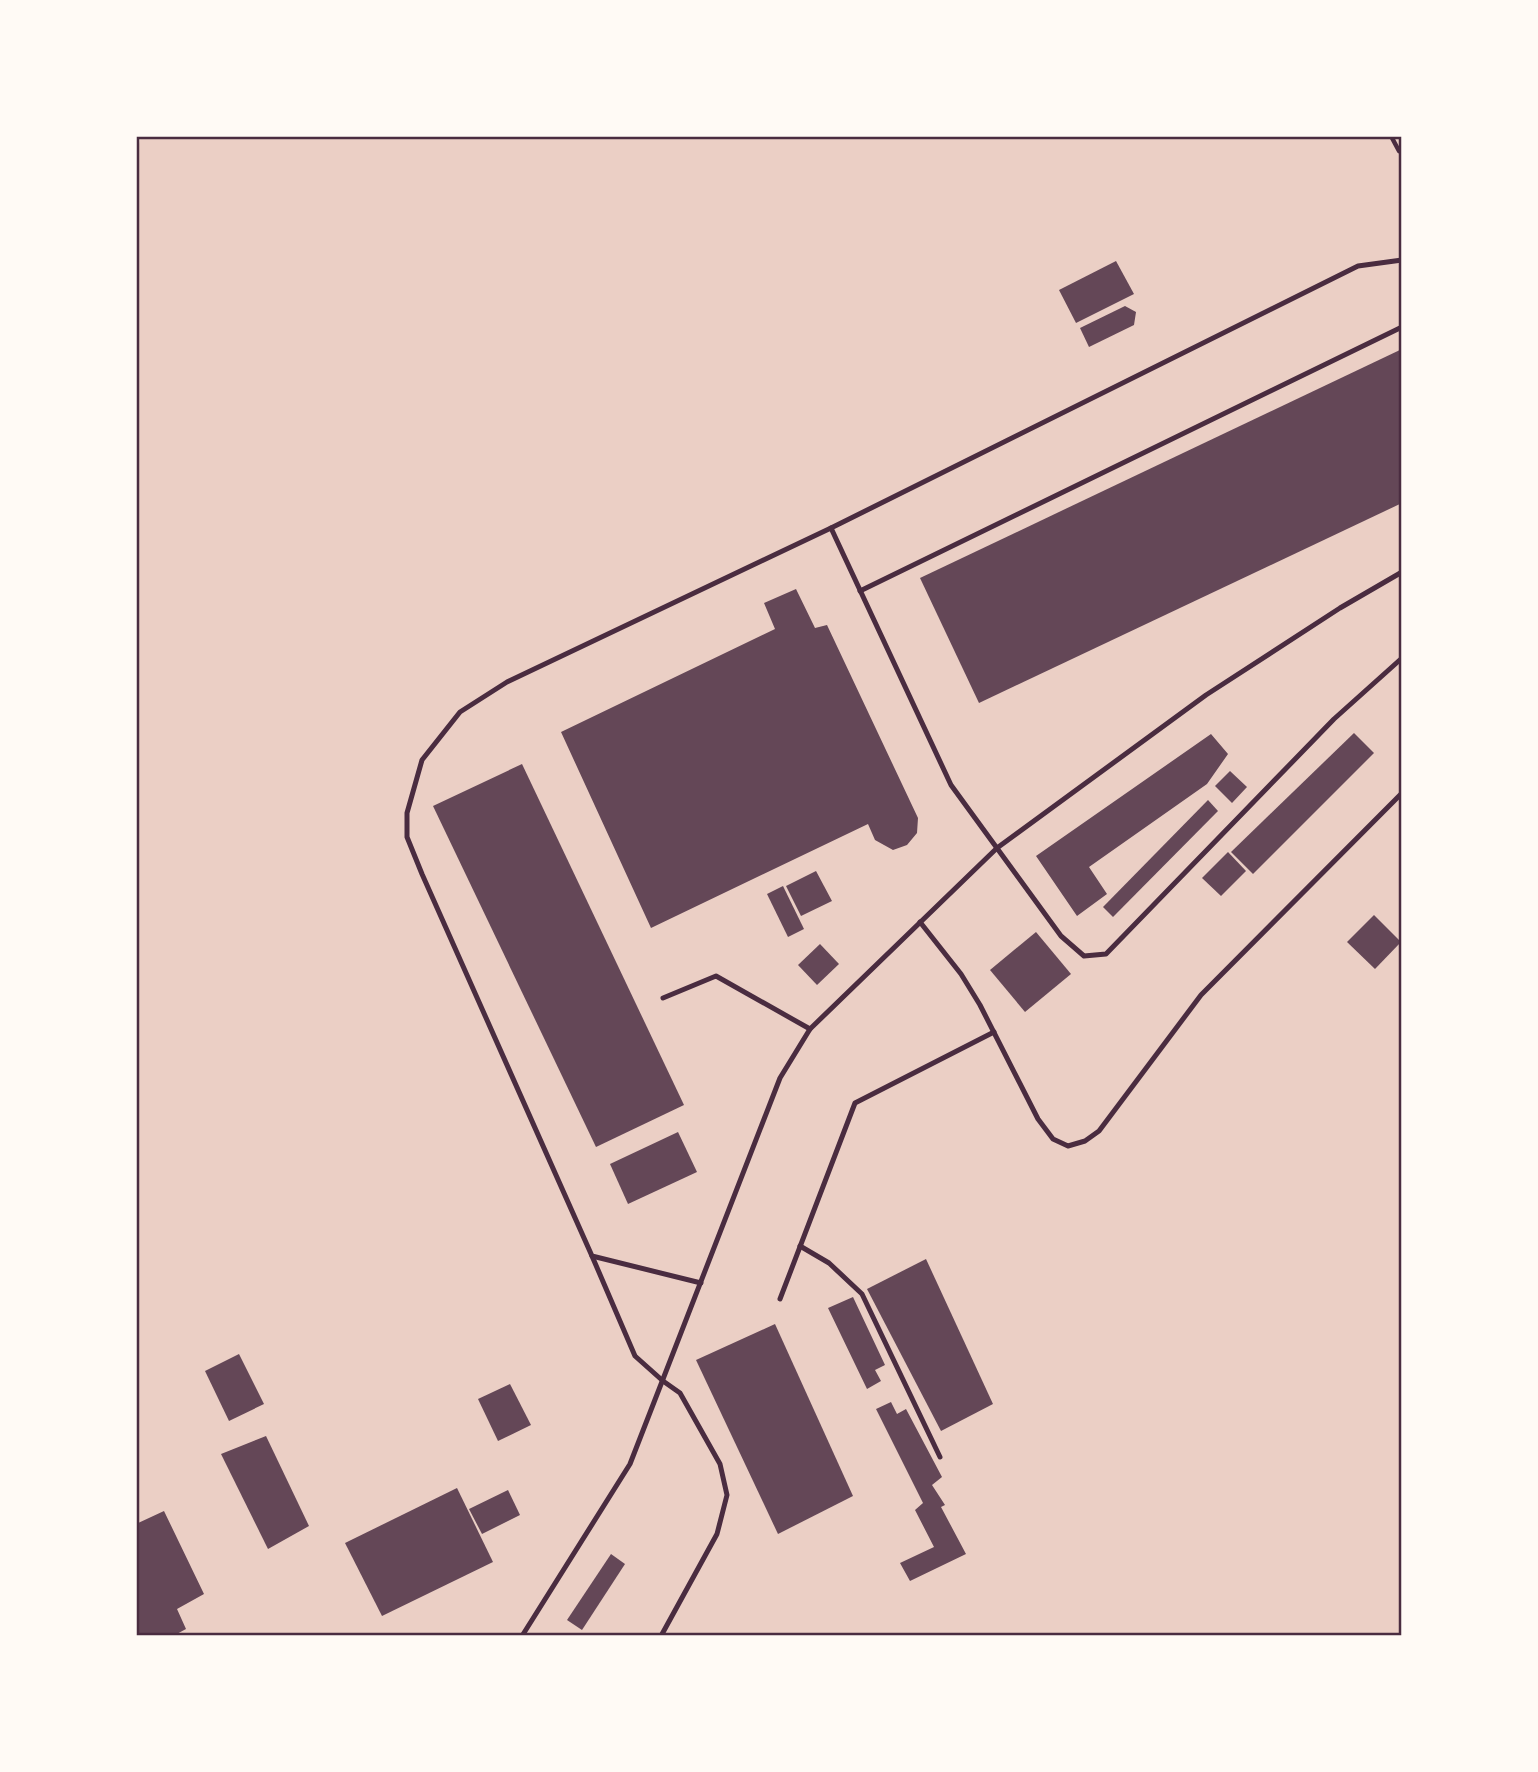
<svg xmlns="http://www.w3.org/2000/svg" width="1538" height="1772" viewBox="0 0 1538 1772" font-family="'DM Sans',sans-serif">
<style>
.green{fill:#ebcfc5}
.building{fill:#644757}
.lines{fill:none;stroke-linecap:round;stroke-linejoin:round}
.path{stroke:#4a2c40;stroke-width:4.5}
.service{stroke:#4a2c40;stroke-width:5}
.neatline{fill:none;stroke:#4a2c40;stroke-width:2.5}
</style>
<rect width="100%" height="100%" fill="#f7e1d7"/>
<path class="green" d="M141,137H1401V1635L137,1636L136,155Z"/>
<g class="building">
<path d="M1116,261L1134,294L1076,323L1059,290Z"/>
<path d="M1125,306L1136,312L1134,325L1089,347L1080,328Z"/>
<path d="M1402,349V503L979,703L920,578Z"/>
<path d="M796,589L815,628L827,625L918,818L917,833L907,845L893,850L875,840L868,824L651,928L561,732L775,629L764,603Z"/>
<path d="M1354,733L1374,753L1253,874L1231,852Z"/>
<path d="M1211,734L1228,754L1207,784L1089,867L1107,894L1077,916L1036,856Z"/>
<path d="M522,764L684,1105L596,1147L433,806Z"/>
<path d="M1230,771L1247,787L1232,803L1215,786Z"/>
<path d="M1208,800L1218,811L1113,917L1103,907Z"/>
<path d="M1228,852L1246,871L1221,896L1202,878Z"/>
<path d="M816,871L832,901L801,916L786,886Z"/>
<path d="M783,886L804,929L788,937L767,894Z"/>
<path d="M1374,915L1401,942L1375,969L1347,942Z"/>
<path d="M1036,932L1071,974L1025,1012L990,970Z"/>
<path d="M820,944L839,964L817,985L798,965Z"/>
<path d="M678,1132L697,1172L628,1204L610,1164Z"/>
<path d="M926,1259L993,1404L941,1431L867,1289Z"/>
<path d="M853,1297L885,1365L875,1370L881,1381L867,1389L828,1308Z"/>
<path d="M775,1324L853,1496L778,1534L696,1360Z"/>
<path d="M239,1354L264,1404L229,1421L205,1371Z"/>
<path d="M510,1384L531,1425L498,1441L478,1399Z"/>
<path d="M891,1402L897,1414L906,1409L942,1477L932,1485L945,1505L941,1507L966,1554L910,1581L900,1563L934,1547L915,1510L923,1503L876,1409Z"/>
<path d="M266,1436L309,1526L268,1549L221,1454Z"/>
<path d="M457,1488L493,1562L382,1616L345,1543Z"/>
<path d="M508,1490L520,1515L482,1534L469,1509Z"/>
<path d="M164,1511L204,1594L177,1609L186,1629L173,1636H136V1524Z"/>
<path d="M611,1554L625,1564L582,1630L567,1620Z"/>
</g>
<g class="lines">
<path class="path" d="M1391,136L1399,151L1402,152"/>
<g class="service">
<path d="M831,528L951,785L1061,936L1084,956L1106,954L1334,719L1402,658"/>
<path d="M860,591L1402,327"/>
<path d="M920,922L961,974L980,1005L1038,1119L1053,1139L1068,1146L1085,1141L1099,1131L1201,995L1402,793"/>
<path d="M663,998L716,976L810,1029"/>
<path d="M800,1246L829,1263L862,1294L940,1457"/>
<path d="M592,1256L635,1356L663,1381L680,1393L720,1464L727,1495L717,1534L661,1636"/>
<path d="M701,1283L592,1256L422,874L407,837V813L422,760L460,712L507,682L831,528L1358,266L1402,260"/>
<path d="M780,1299L855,1103L994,1032"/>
<path d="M522,1636L630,1464L780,1078L810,1029L997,848L1206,695L1340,608L1402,572"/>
</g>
</g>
<rect width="1538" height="1772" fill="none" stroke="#fffaf5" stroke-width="276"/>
<rect x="138" y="138" width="1262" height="1496" class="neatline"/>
</svg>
